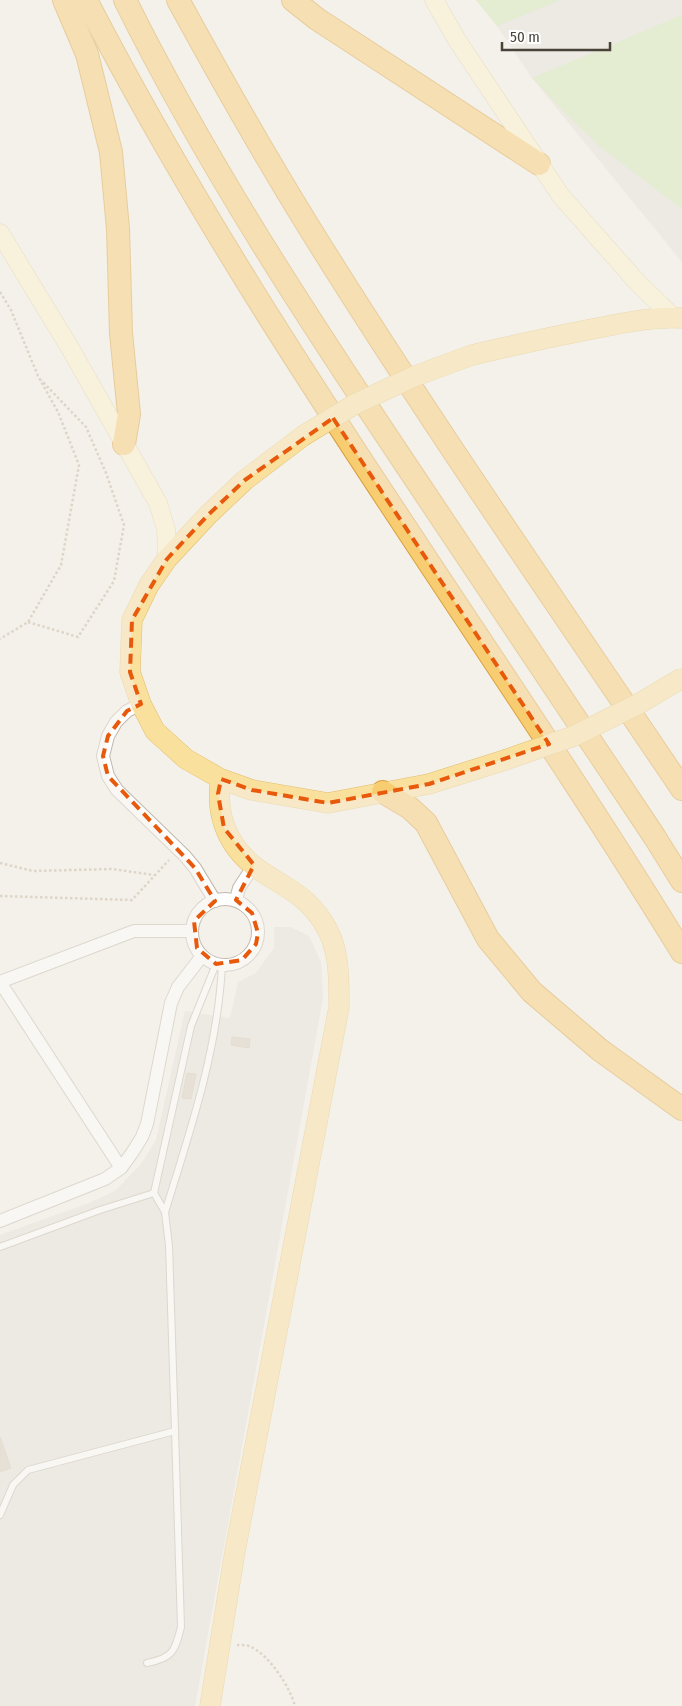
<svg xmlns="http://www.w3.org/2000/svg" width="682" height="1706" viewBox="0 0 682 1706" font-family="'Fira Sans Condensed',sans-serif">
<style>
.industrial{fill:#e4e0db}
.green{fill:#d0e7b5}
.building{fill:#d6cdc0;stroke:#d0c5b3}
.lines{fill:none;stroke-linecap:round;stroke-linejoin:round}
.lane-casing{stroke:#c0b9ad;stroke-width:8}
.street-casing{stroke:#c0b9ad;stroke-width:14}
.secondary-casing{stroke:#d2c59b;stroke-width:19}
.primary-casing{stroke:#e0be6d;stroke-width:21}
.highway-casing{stroke:#d8a140;stroke-width:24}
.path{stroke:#c1b59f;stroke-width:2.5;stroke-dasharray:2.5 2.5;stroke-linecap:butt}
.lane{stroke:#fff;stroke-width:6}
.street{stroke:#fff;stroke-width:12}
.secondary{stroke:#fdf1cc;stroke-width:18}
.primary{stroke:#fae09d;stroke-width:20}
.highway{stroke:#f8cc71;stroke-width:22}
.primary-bridge-casing{stroke:#e0be6d;stroke-width:21;stroke-linecap:butt}
.primary-bridge{stroke:#fae09d;stroke-width:20}
.marked{fill:none;stroke:#e8590c;stroke-width:4;stroke-dasharray:10 6;stroke-linejoin:round}
</style>
<rect width="100%" height="100%" fill="#f4f1ea"/>
<g class="industrial">
<path d="M476,0H682V262L532,78L497,26Z"/>
<path d="M274,927H291L309,936L321,962L323,998L195,1706H0V1235L89,1203L115,1191L141,1164L156,1140L185,1011L230,1018L238,982L256,973L274,948Z"/>
</g>
<g class="green">
<path d="M476,0H560L497,26Z"/>
<path d="M682,15V209L599,146L567,115L532,78Z"/>
</g>
<g class="building">
<path d="M232,1037L250,1039L249,1048L231,1045Z"/>
<path d="M187,1073L196,1074L191,1099L182,1098Z"/>
<path d="M0,1437L11,1468L0,1472Z"/>
</g>
<g class="lines">
<g class="lane-casing">
<g id="lane">
<path d="M165,1212C190,1132 218,1049 222,965"/>
<path d="M0,1247L100,1210L154,1193"/>
<path d="M0,1515L13,1485L28,1470L175,1431L169,1246L165,1212L154,1193L191,1026L216,964"/>
<path d="M147,1663C173,1658 175,1651 181,1627L175,1431"/>
</g>
</g>
<g class="street-casing">
<g id="street">
<path d="M141,704L127,711L116,722L108,736L103,756L108,776L117,790L185,856L195,868L215,901"/>
<circle cx="225" cy="932" r="33"/>
<path d="M236,900L239,888L254,865"/>
<path d="M0,982L121,1168"/>
<path d="M0,982L134,931H192"/>
<path d="M0,1221L105,1179L121,1168L132,1153L142,1137L147,1124L171,1003L178,987L202,956"/>
</g>
</g>
<g class="secondary-casing">
<g id="secondary">
<path d="M434,0L457,40L561,196L637,282L673,317"/>
<path d="M0,233L70,348L158,503L166,529L167,559"/>
</g>
</g>
<g class="primary-casing">
<g id="primary">
<path d="M472,355C514,345 556,336 597,328C624,323 655,316 682,318"/>
<path d="M303,436L245,480L208,515L167,559L149,585L132,620L130,672L141,704L155,731L186,759L221,779L252,790L328,803L429,784L505,760"/>
<path d="M210,1706L235,1551L339,1007C339,978 340,947 323,922C305,893 281,886 255,867C227,845 215,814 221,779"/>
</g>
</g>
<g class="highway-casing">
<g id="highway">
<path d="M64,0L87,54L111,152L118,229L121,333L129,414L124,444"/>
<path d="M86,0C258,333 486,633 682,952"/>
<path d="M125,0C206,163 307,317 408,468C490,591 572,714 654,836L682,881"/>
<path d="M178,0C219,75 262,151 307,224C426,416 556,602 682,789"/>
<path d="M293,0L317,19L539,164"/>
<path d="M383,792L410,808L426,823L488,939L532,992L600,1050L682,1109"/>
</g>
</g>
<g class="path">
<path d="M0,292L11,310L38,376L58,412L79,465L61,565L28,622L0,639"/>
<path d="M28,622L78,637L114,581L124,525L106,473L86,427L41,380"/>
<path d="M0,863L33,871L112,869L154,875"/>
<path d="M0,896L132,900L169,860"/>
<path d="M237,1645C240,1645 245,1645 249,1646C269,1654 290,1687 295,1706"/>
</g>
<use href="#lane" class="lane"/>
<use href="#street" class="street"/>
<use href="#secondary" class="secondary"/>
<use href="#primary" class="primary"/>
<use href="#highway" class="highway"/>
<g class="primary-bridge-casing">
<g id="primary-bridge">
<path d="M303,436L355,404L415,376L472,355"/>
<path d="M505,760L574,736L640,703L682,678"/>
</g>
</g>
<use href="#primary-bridge" class="primary-bridge"/>
</g>
<path d="M0 0H682V1706H0ZM333,418L549,744L429,784L328,803L252,790L221,779L218,794L224,828L254,865L236,900L252,913L258,933L256,944L242,960L216,964L197,948L194,921L215,901L195,868L108,776L103,756L108,736L127,711L141,704L130,672L132,620L167,559L208,515L245,480Z" fill="#f4f1ea" fill-opacity=".55" fill-rule="evenodd"/>
<path class="marked" d="M333,418L549,744L429,784L328,803L252,790L221,779L218,794L224,828L254,865L236,900L252,913L258,933L256,944L242,960L216,964L197,948L194,921L215,901L195,868L108,776L103,756L108,736L127,711L141,704L130,672L132,620L167,559L208,515L245,480Z"/>
<path d="M502 42v8h108v-8" fill="none" stroke="#484238" stroke-width="2.5"/>
<text x="510" y="42" font-size="15" fill="#484238" stroke="#ffffff" stroke-width="4" paint-order="stroke">50 m</text>
</svg>
